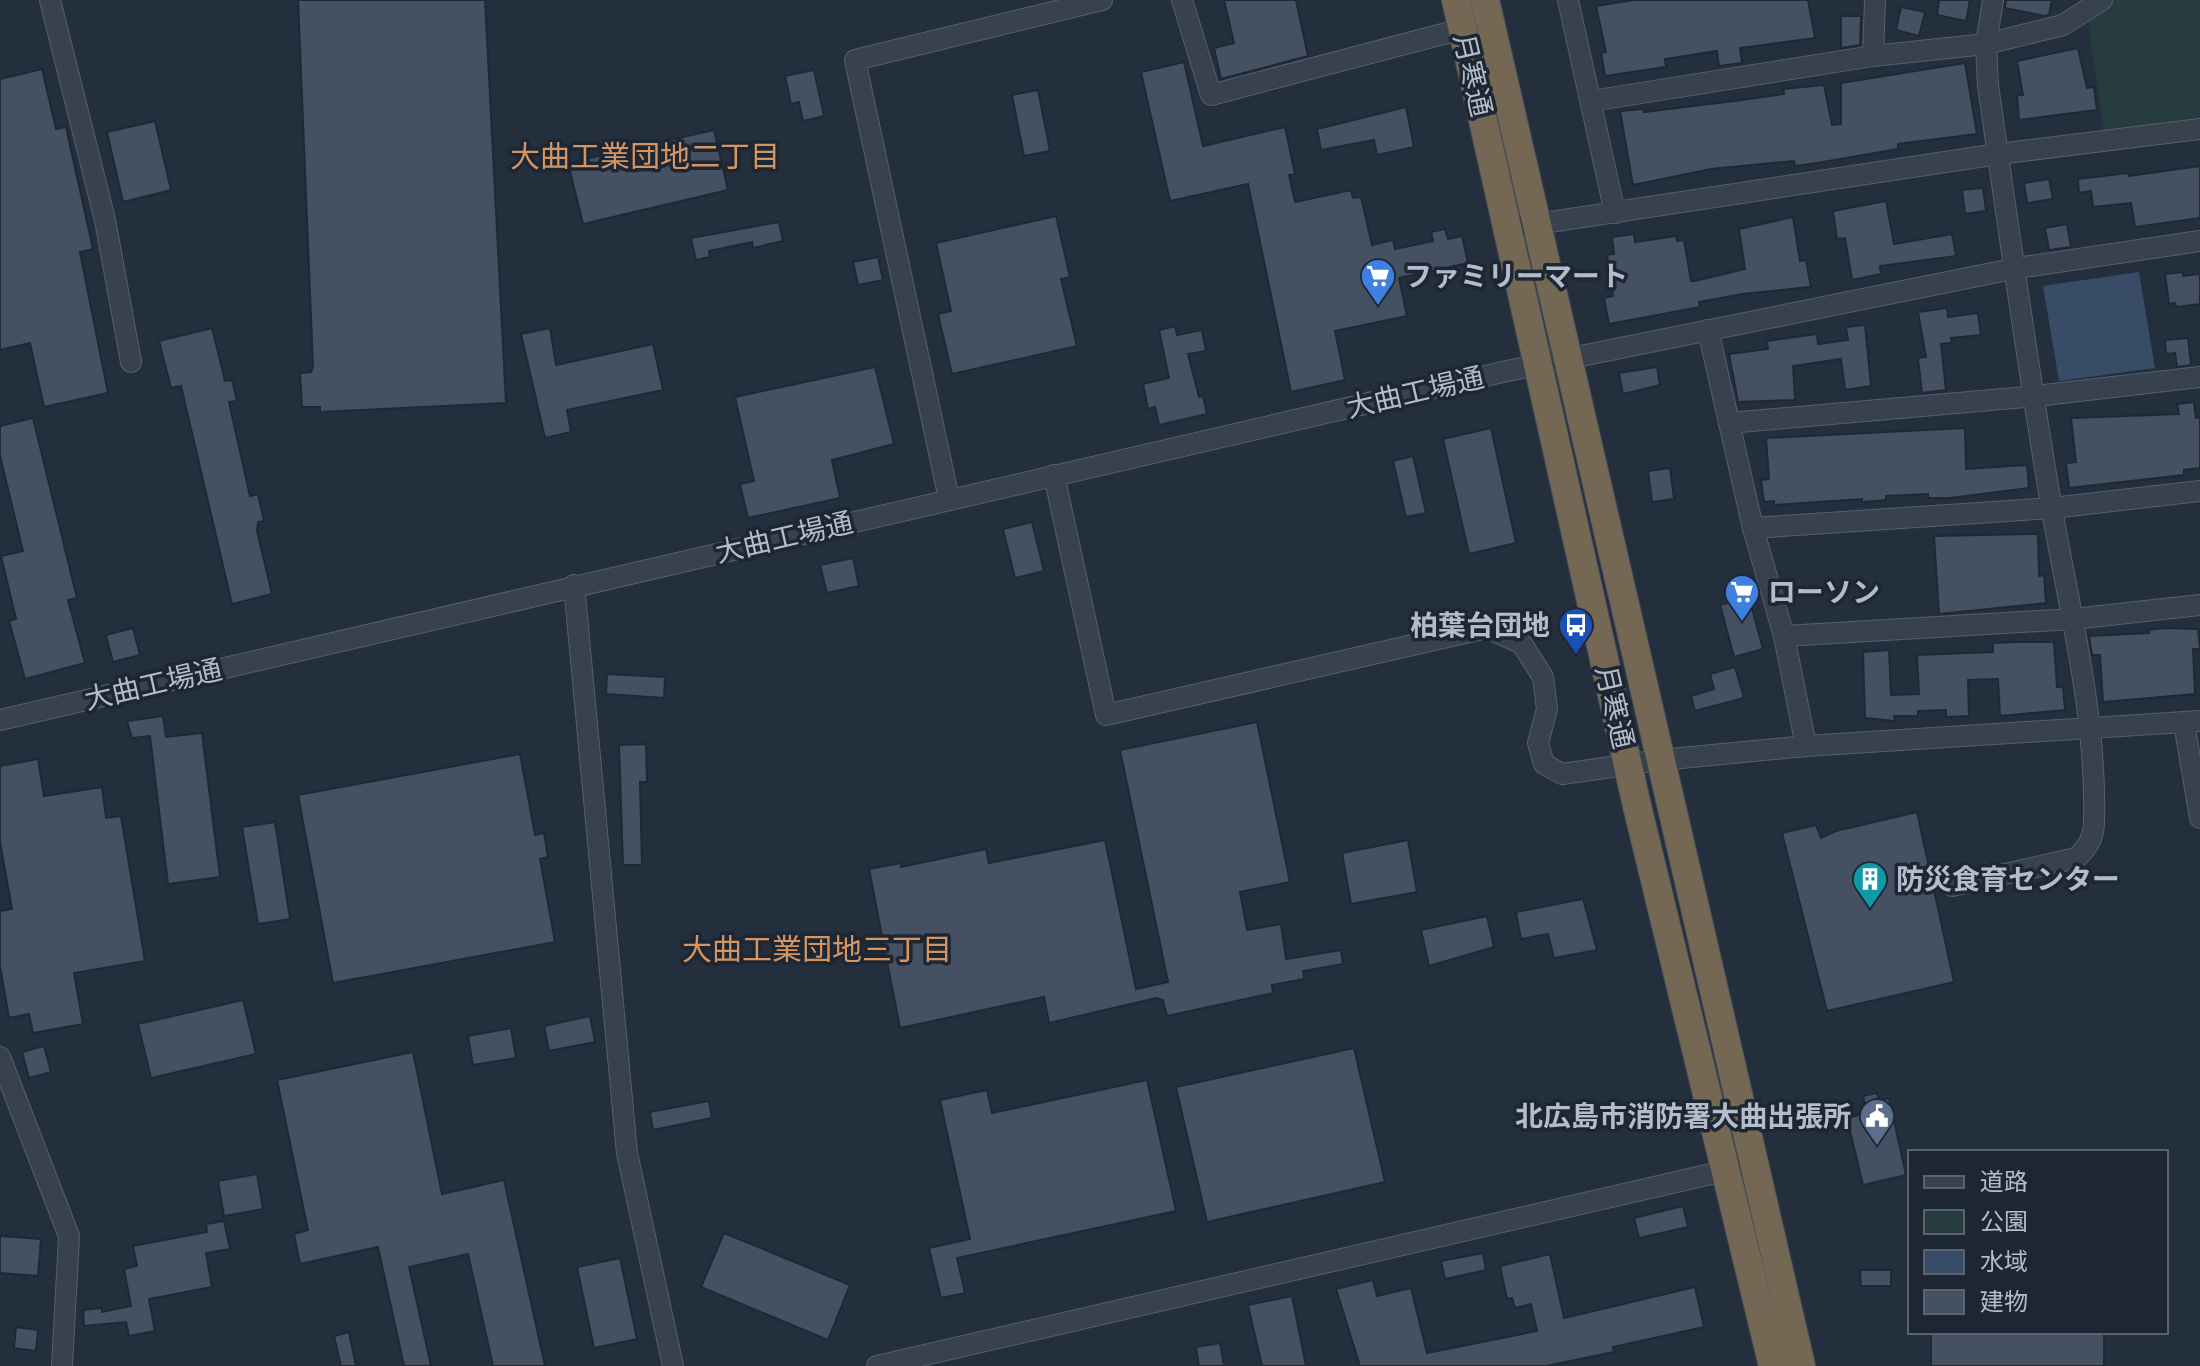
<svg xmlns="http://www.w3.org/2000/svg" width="2200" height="1366" viewBox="0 0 2200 1366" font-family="'Asap Condensed','Noto Sans JP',sans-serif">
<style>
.green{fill:#263c3f}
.water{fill:#394c67}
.building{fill:#455162;stroke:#1f2835;stroke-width:2}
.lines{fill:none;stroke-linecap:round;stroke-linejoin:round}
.minor-casing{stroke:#565f6c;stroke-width:22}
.highway-casing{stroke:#434c59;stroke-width:30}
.minor{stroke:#38414e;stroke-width:20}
.highway{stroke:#746855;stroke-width:28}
.labels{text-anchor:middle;stroke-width:7;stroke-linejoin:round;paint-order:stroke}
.street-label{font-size:28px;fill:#b4bcc9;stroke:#1d2633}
.poi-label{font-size:28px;font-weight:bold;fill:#b4bcc9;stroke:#1d2633;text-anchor:start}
.neighbourhood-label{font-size:30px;fill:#d59563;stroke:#1d2633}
</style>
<rect width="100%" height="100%" fill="#242f3e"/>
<path class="green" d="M2102,0H2200V129L2105,141L2086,10Z"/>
<path class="water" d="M2139,272L2155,368L2059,381L2043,286Z"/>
<g class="building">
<path d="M298,0H485L506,403L320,412V407H302L300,373L311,372L313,366Z"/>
<path d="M1224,0H1296L1308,56L1221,79L1214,48L1234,43Z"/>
<path d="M1634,0H1808L1815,38L1740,48L1742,63L1719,66L1717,51L1665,59L1666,67L1605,76L1601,53L1606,52L1596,6Z"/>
<path d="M1939,0H1970L1966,21L1937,15Z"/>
<path d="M2006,0H2052L2049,15L2045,16L2005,8Z"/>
<path d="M1901,7L1925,12L1919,36L1896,30Z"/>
<path d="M1841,16H1861L1860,45L1841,48Z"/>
<path d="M2078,48L2087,88L2094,87L2097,110L2019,120L2017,95H2023L2017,61Z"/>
<path d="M1184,62L1203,146L1285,127L1295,174L1289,175L1295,202L1351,190L1353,198L1361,197L1372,245L1393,240L1395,249L1433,241L1431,232L1445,229L1448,239L1462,236L1468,263L1399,278L1407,316L1335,331L1345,380L1291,392L1248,184L1170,201L1141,72Z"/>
<path d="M1965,63L1977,134L1898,144V149L1817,163L1795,166L1794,161L1711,169L1633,185L1620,111L1644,109V112L1742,100L1784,94L1783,89L1824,85L1832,125L1841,124V83Z"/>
<path d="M42,69L56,129L66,127L93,249L80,252L108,393L44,407L30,343L0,350V79Z"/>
<path d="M814,70L824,116L803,121L799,102L791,104L785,76Z"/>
<path d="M1038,90L1050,151L1024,156L1012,95Z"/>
<path d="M1406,107L1414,147L1377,155L1374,140L1321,150L1317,129Z"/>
<path d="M155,121L171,190L123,202L107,132Z"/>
<path d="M714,130L728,190L583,224L568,163Z"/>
<path d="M2200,166V218L2135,227L2131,203L2093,207L2091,191L2079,193L2078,179L2128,173L2129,176Z"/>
<path d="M2049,179L2053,199L2027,203L2024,183Z"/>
<path d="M1983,188L1986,211L1965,214L1962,190Z"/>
<path d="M1886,201L1894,244L1952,234L1956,256L1880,266L1881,274L1852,280L1845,238L1837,239L1833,211Z"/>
<path d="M1056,216L1070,277L1061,279L1077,346L952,374L938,314L951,311L936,243Z"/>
<path d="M1793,217L1800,261L1806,260L1811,287L1742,294L1699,302L1700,307L1609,324L1604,298L1613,296L1607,255L1614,254L1612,237L1634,234L1635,242L1676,236L1677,241L1684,240L1691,281H1695L1745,269L1739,229Z"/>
<path d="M779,222L783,241L753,248L752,242L709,251L710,257L696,260L691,238Z"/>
<path d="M2067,224L2071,247L2049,250L2045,228Z"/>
<path d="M878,257L883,280L858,285L853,262Z"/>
<path d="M2183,272V276L2200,274V304L2176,307L2175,303L2169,304L2165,274Z"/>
<path d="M1947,308L1948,317L1978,313L1981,335L1951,338L1952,343L1941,344L1946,390L1922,393L1918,358L1926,357L1918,312Z"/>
<path d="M1865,325L1871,386L1845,390L1841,359L1793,366L1795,400L1738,402L1729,354L1768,349L1767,341L1788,338L1817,334L1818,344L1848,340L1846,327Z"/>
<path d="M1175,326L1177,335L1202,330L1206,351L1188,354L1199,397L1203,396L1207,414L1159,425L1155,407L1148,409L1143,384L1169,378L1159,330Z"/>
<path d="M212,328L225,381L232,380L237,401L229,402L250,496L258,494L264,521L258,522L257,531L272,594L232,604L181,386L171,388L159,341Z"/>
<path d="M550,328L556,365L653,344L663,390L567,410L571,432L545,438L521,334Z"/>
<path d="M2188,338L2191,365L2177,367L2175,353L2166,354L2165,340Z"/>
<path d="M875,367L894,444L832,460L840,498L748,518L740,484L754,481L735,397Z"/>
<path d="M1657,367L1660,385L1623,394L1619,373Z"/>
<path d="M2194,402L2196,418L2200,417V468L2184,470V475L2069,488L2066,463L2076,462L2071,418L2179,414L2177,404Z"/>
<path d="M33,418L77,598L68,600L85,663L25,679L9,621L16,619L1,556L23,551L0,456V426Z"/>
<path d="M1491,428L1516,543L1469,554L1443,439Z"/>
<path d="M1965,428L1966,469L2027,465L2029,488L1950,498H1928V494L1886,496V500L1862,502V499L1774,505V501L1764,502L1761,480L1769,479L1766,438Z"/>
<path d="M1413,456L1426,513L1406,517L1393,461Z"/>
<path d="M1670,468L1674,499L1652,502L1648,471Z"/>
<path d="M1032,522L1044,571L1015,578L1003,529Z"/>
<path d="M2038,534L2039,576L2044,575L2046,603L1939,614L1934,536Z"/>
<path d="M853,558L859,586L827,593L820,565Z"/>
<path d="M1749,597L1763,649L1734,657L1720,605Z"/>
<path d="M133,628L140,655L113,662L106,635Z"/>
<path d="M2165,628L2198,629L2200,649H2193L2195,694L2103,702L2100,655H2092L2089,636L2149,633V630Z"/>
<path d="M2016,642H2054L2057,687H2063L2065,710L2000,716L1998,679L1968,680L1969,716L1946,717V710L1918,711V716H1894L1895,721L1865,718L1863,652L1889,650L1891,695L1919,694L1917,655L1993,652V643Z"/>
<path d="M1735,667L1744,698L1695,711L1691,696L1714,689L1710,674Z"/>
<path d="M607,674L665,677L664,698L606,694Z"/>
<path d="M163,716L166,737L202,733L220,877L168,884L150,736L132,738L127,721Z"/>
<path d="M1257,722L1290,882L1240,892L1247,930L1281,924L1286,959L1341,950L1343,964L1303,971L1304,979L1272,985L1273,993L1167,1016L1163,1000L1156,998L1049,1023L1044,997L900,1028L869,869L901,863V867L986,849L989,863L1105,840L1136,989L1168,982L1120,750Z"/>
<path d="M646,744L647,782H640L642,865H623L619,745Z"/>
<path d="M520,754L535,835L544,833L548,857L540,859L555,942L333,983L298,795Z"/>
<path d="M38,759L44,796L102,787L106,818L121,816L145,961L74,973L83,1024L33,1033L29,1014L9,1018L0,966V911L12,909L0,842V766Z"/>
<path d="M1917,812L1954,982L1827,1011L1782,833L1816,825L1821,838L1836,831Z"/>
<path d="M275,822L290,919L258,924L242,827Z"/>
<path d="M1408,840L1417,892L1351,904L1342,853Z"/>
<path d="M1583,899L1597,950L1554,958L1548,934L1521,939L1516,912Z"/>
<path d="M1487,916L1494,947L1429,966L1421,930Z"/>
<path d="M243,1000L256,1054L151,1078L138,1024Z"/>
<path d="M590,1016L595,1042L549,1051L544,1026Z"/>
<path d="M511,1028L516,1058L473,1065L468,1036Z"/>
<path d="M44,1046L51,1072L29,1078L22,1052Z"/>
<path d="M1354,1048L1385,1182L1207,1222L1176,1087Z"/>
<path d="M413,1052L442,1194L504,1180L545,1366H493L468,1254L409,1267L431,1366H404L378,1247L300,1264L294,1234L308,1230L277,1080Z"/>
<path d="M1147,1080L1176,1211L957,1258L965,1293L941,1298L929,1248L970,1239L940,1100L987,1090L992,1113Z"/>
<path d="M1877,1093L1879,1101L1889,1098L1906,1175L1863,1185L1847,1118L1867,1113L1863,1096Z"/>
<path d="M709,1101L712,1118L653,1130L650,1112Z"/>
<path d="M1807,1107L1810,1125L1790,1129L1787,1111Z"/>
<path d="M257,1174L263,1209L224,1216L218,1181Z"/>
<path d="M1683,1206L1688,1227L1639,1238L1634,1218Z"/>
<path d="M224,1221L230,1249L206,1253L212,1287L149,1299L155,1331L129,1336L126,1322L84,1326L83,1310L102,1308V1312L131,1306L124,1269L137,1266L133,1246L207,1232L206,1224Z"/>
<path d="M724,1233L850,1285L828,1340L701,1287Z"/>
<path d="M0,1236L41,1239L38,1276L0,1273Z"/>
<path d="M1483,1253L1486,1270L1445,1279L1441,1261Z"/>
<path d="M1550,1254L1564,1318L1695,1287L1704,1327L1613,1347L1614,1352L1546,1366H1360L1336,1289L1373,1280L1377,1296L1411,1288L1427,1353L1537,1331L1531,1304L1515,1308L1512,1298L1507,1299L1500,1266Z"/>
<path d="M620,1258L637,1339L594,1348L577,1267Z"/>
<path d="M1860,1270H1891V1286H1861Z"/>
<path d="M1292,1296L1306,1366H1262L1248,1305Z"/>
<path d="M16,1327L38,1330L36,1351L14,1348Z"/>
<path d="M349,1332L356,1366H341L334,1336Z"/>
<rect x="1931" y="1332" width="173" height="34"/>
<path d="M1220,1343L1224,1366H1199L1196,1347Z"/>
</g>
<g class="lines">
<g class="minor-casing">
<g id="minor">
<path d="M50,0L105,220L131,362"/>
<path d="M1182,0L1211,95L1462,29"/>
<path d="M1568,0L1615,213"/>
<path d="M1873,56L1875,0"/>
<path d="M1591,101L1873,56L1986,44L2063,25L2102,0"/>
<path d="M1523,226L1998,154L2200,129"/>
<path d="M1708,330L1753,528L1784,636L1806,746"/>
<path d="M1729,423L2036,396L2200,377"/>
<path d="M1054,475L1106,715L1487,628L1522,644L1543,677L1547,709L1538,743L1544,764L1562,774L1660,760L1806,746L2200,721"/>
<path d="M949,499L855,60L1102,0"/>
<path d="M1753,528L2052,508L2200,491"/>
<path d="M574,585L627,1153L673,1366"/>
<path d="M1784,636L2073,619L2200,605"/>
<path d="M0,720L1507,371L2017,268L2200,241"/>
<path d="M2184,723L2200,818"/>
<path d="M1952,886L2076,858C2088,848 2094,837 2094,822C2097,717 2070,613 2052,510C2028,369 2008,227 1988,85L1986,44L1993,0"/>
<path d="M0,1057L69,1236L62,1366"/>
<path d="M877,1366L1737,1168"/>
</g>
</g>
<g class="highway-casing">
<g id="highway">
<path d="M1456,0L1637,806L1773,1366"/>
<path d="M1485,0L1801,1366"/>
</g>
</g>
<use href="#minor" class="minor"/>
<use href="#highway" class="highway"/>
</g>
<defs>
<g id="supermarket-pin" transform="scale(1.8)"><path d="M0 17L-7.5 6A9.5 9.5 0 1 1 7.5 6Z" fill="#3f7fe0" stroke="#1d2633"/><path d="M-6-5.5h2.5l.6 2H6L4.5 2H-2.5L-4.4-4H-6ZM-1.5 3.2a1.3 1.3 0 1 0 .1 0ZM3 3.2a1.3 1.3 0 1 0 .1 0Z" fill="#fff"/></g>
<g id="bus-pin" transform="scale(1.8)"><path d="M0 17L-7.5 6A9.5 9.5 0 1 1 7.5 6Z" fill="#1a4fb4" stroke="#1d2633"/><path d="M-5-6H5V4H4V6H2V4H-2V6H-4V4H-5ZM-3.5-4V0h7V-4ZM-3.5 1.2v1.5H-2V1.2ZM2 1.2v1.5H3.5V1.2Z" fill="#fff"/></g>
<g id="building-pin" transform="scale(1.8)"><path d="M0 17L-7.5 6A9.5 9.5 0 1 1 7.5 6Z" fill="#0f9aa8" stroke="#1d2633"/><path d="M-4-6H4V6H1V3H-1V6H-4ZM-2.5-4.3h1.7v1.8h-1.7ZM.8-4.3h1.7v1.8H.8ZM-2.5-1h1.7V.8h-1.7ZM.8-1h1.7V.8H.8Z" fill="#fff"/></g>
<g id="civic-pin" transform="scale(1.8)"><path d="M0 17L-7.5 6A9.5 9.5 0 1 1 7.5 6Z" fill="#5c6f8a" stroke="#1d2633"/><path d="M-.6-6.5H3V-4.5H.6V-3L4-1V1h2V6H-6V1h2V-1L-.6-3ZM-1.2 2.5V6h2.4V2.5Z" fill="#fff"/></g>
</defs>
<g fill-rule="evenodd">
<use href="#supermarket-pin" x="1378" y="276"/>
<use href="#supermarket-pin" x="1742" y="592"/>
<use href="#bus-pin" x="1576" y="625"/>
<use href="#building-pin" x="1870" y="879"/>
<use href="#civic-pin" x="1877" y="1116"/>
</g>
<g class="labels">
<g class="street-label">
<text transform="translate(1473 75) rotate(77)" y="10">月寒通</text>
<text transform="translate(1415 392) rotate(-13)" y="10">大曲工場通</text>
<text transform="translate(784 537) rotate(-13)" y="10">大曲工場通</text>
<text transform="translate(153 684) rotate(-13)" y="10">大曲工場通</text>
<text transform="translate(1615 707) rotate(77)" y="10">月寒通</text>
</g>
<g class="poi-label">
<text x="1404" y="286">ファミリーマート</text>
<text x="1768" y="602">ローソン</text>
<text x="1550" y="635" text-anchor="end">柏葉台団地</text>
<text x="1896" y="889">防災食育センター</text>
<text x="1851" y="1126" text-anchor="end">北広島市消防署大曲出張所</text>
</g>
<g class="neighbourhood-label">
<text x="645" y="167">大曲工業団地二丁目</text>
<text x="817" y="960">大曲工業団地三丁目</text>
</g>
</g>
<rect x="1908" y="1150" width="260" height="184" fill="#1d2633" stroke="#59626f" stroke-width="2"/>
<rect x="1924" y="1176" width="40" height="12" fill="#38414e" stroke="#59626f" stroke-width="2"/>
<text x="1980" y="1190" font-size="24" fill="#b4bcc9">道路</text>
<rect x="1924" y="1210" width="40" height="24" fill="#263c3f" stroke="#59626f" stroke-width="2"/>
<text x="1980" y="1230" font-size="24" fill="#b4bcc9">公園</text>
<rect x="1924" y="1250" width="40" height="24" fill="#394c67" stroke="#59626f" stroke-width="2"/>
<text x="1980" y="1270" font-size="24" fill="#b4bcc9">水域</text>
<rect x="1924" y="1290" width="40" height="24" fill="#455162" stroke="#59626f" stroke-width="2"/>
<text x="1980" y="1310" font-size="24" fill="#b4bcc9">建物</text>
</svg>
